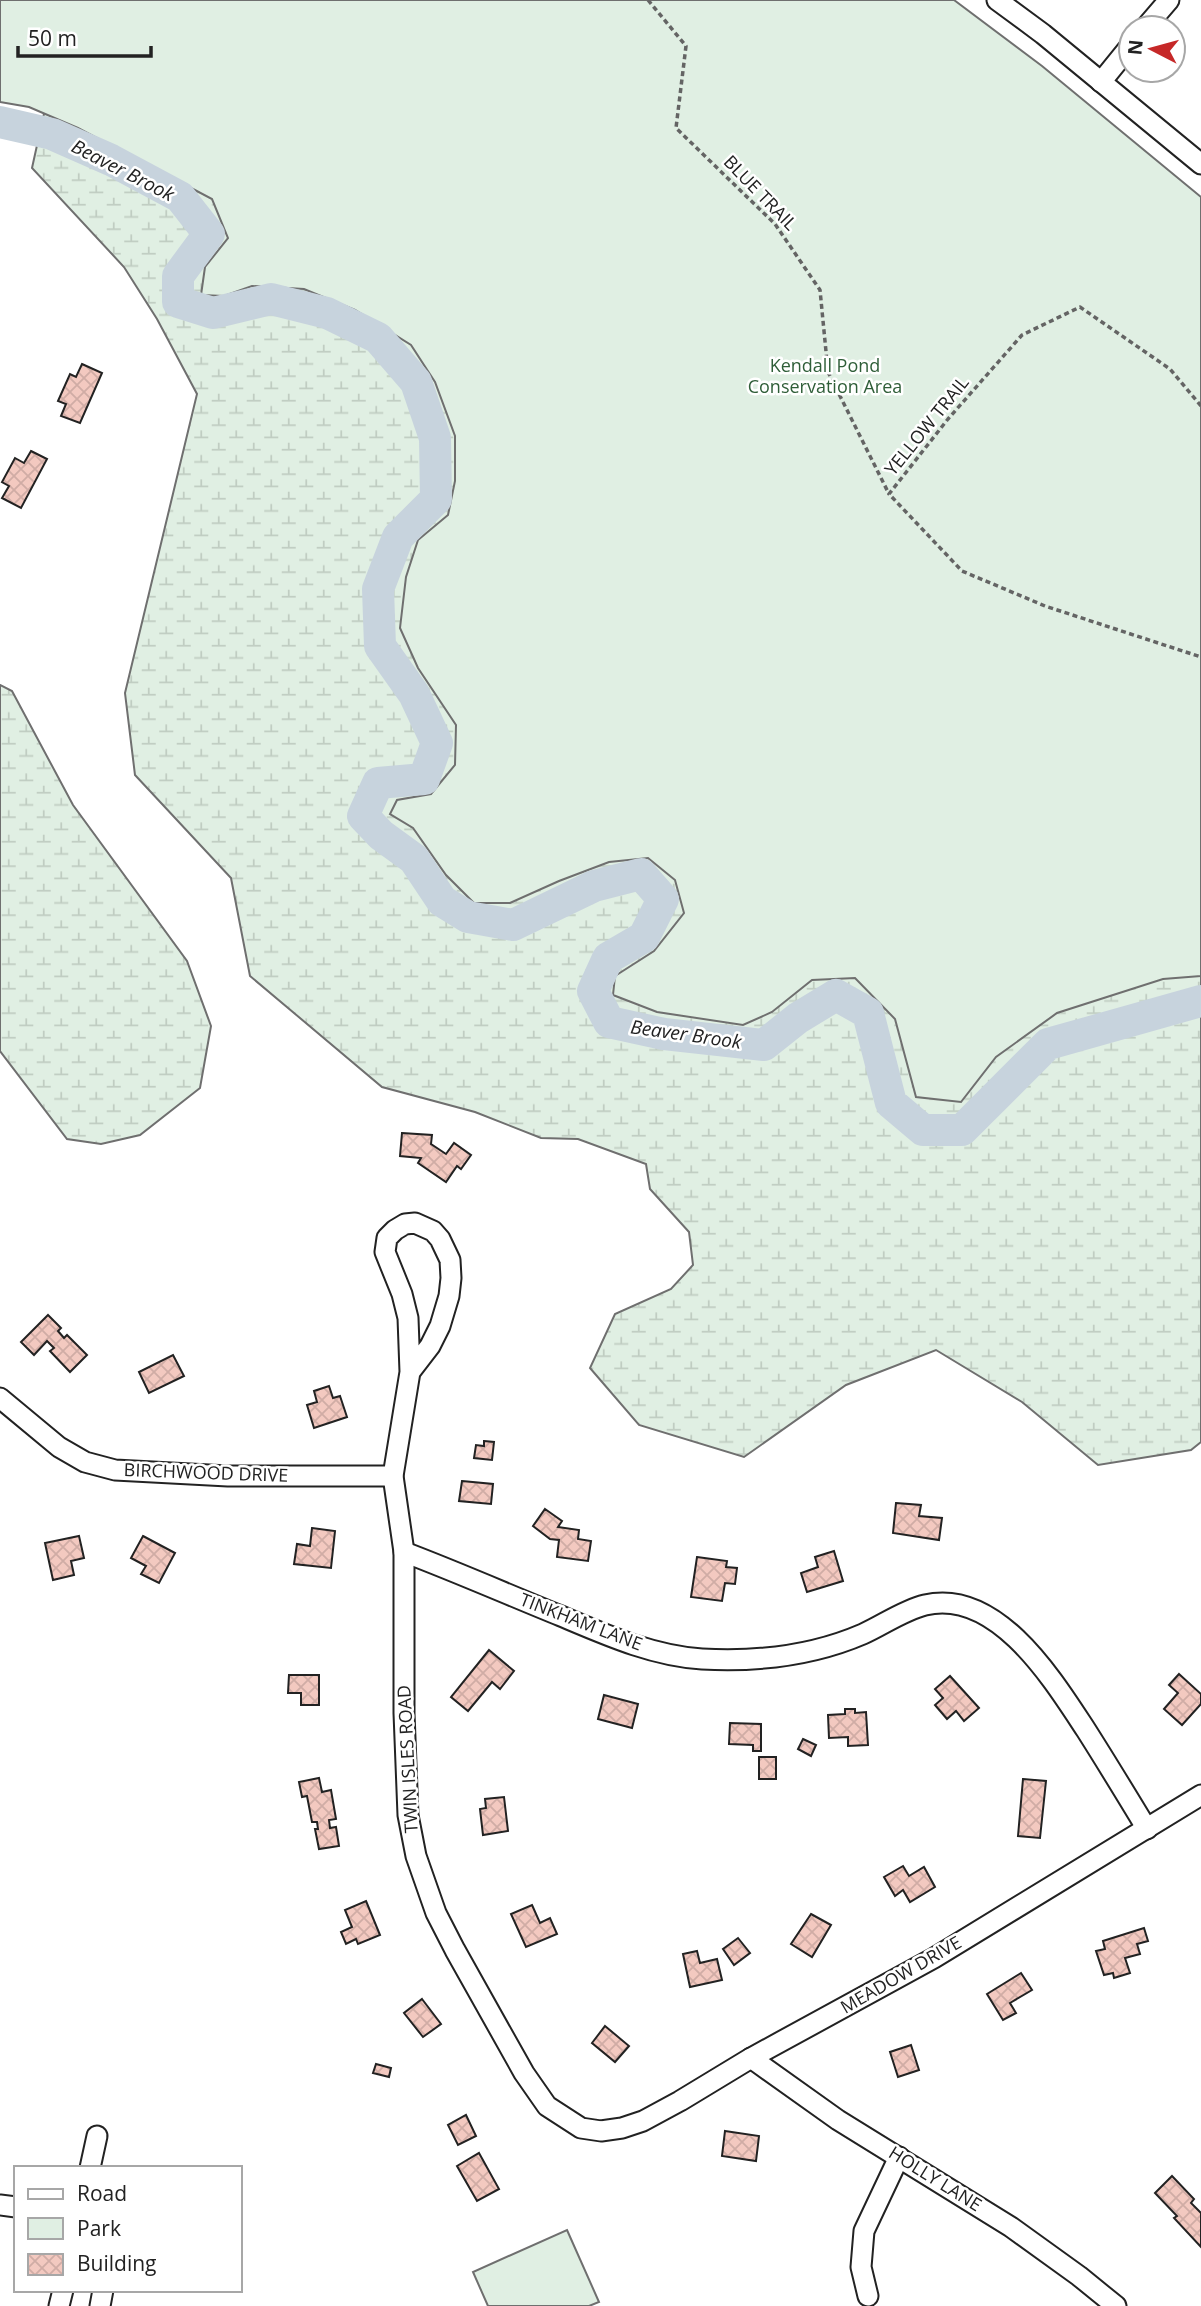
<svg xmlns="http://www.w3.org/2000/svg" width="1201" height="2306" viewBox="0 0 1201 2306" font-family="'Open Sans',sans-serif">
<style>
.wetland{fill:url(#wetland-marsh);stroke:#6f6f6f;stroke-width:2}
.green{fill:#e0efe3;stroke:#6f6f6f;stroke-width:2}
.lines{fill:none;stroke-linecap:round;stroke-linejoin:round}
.river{stroke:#c7d3dd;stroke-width:32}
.building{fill:url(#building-cross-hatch);stroke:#222;stroke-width:2}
.minor-casing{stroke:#222;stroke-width:23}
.path{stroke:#646464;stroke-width:3.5;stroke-dasharray:5 3.5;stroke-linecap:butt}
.minor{stroke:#fff;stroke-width:19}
.labels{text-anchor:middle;stroke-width:5;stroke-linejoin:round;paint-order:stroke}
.street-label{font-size:18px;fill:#222;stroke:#fff}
.park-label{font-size:18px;fill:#2f5e38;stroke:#fff}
.water-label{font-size:19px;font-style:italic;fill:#222;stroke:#fff}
</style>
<defs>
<pattern id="wetland-marsh" width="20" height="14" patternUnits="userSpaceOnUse" patternTransform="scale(1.75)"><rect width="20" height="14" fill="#e0efe3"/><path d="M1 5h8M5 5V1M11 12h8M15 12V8" fill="none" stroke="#c0cdc2"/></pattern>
<pattern id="building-cross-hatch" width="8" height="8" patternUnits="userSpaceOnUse" patternTransform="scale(1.75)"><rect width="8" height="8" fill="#f3c9c0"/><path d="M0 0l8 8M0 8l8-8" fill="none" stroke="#d0aca5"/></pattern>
</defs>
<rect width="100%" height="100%" fill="#fff"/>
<g class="wetland">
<path d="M47,100L155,132L1201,829V1442L1191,1450L1098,1465L1022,1402L936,1350L846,1385L744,1457L639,1425L590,1368L615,1314L671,1289L693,1265L689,1232L650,1189L646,1164L578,1139L541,1138L475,1112L382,1087L250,976L231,878L135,775L125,693L197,394L157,319L124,267L32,168Z"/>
<path d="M0,685L12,691L73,805L187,961L211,1026L200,1088L140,1135L101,1144L67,1139L0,1051Z"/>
</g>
<g class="green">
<path d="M0,0H954L1042,66L1201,197V976L1163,979L1057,1013L996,1057L961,1102L916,1097L895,1019L855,978L812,980L772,1012L743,1025L657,1012L613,995L615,976L654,951L684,913L675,880L648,858L609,862L559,881L510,903H474L446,875L413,828L390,814L397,800L431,794L455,765L456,725L418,668L400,628L406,577L418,540L448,515L455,481V436L435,382L411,345L355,310L304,289L252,286L224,296L201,295L205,267L228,238L212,199L78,128L29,107L0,102Z"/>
<path d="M567,2230L599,2302L589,2306H488L473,2272Z"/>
</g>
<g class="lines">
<path class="river" d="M0,122L52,134L111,160L180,197L209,234L178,276V302L213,313L271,299L327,313L378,338L416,382L435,438L436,499L398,537L378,589L380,646L414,694L437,743L424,779L378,783L363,816L381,835L414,859L442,901L468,917L513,925L594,886L641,874L663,899L644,937L608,958L593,991L609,1022L664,1034L764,1045L798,1018L836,995L868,1013L891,1103L923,1130H962L1048,1044L1201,1001"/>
</g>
<g class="building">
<path d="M82,364L102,373L80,423L61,416L66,404L58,401L70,374L76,377Z"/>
<path d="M31,451L47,459L21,508L2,498L9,486L2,482L15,458L24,463Z"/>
<path d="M402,1133L432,1135L431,1144L446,1154L454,1143L471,1155L461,1169L457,1166L446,1182L418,1163L421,1158L400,1156Z"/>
<path d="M48,1315L61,1328L58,1331L64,1338L67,1335L87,1355L70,1372L50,1351L54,1348L47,1341L34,1355L21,1342Z"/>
<path d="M173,1355L184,1376L149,1393L139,1372Z"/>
<path d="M329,1386L333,1398L340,1396L347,1417L314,1428L307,1405L317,1402L314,1391Z"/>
<path d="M484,1441L494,1442L492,1460L474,1458L476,1445L484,1446Z"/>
<path d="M462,1481L493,1484L491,1504L459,1501Z"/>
<path d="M896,1503L921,1505L919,1516L942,1518L939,1540L893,1533Z"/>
<path d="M545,1509L562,1521L558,1527L579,1530L578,1539L591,1541L588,1561L557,1557L559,1540L550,1539L533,1526Z"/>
<path d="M312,1528L335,1531L331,1568L294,1564L297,1544L310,1546Z"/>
<path d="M79,1536L84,1558L71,1561L74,1575L53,1580L45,1543Z"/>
<path d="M143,1536L175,1553L159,1583L141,1574L146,1566L131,1558Z"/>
<path d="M834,1551L843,1581L807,1592L801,1573L818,1567L815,1557Z"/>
<path d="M697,1557L727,1561L726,1567L737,1568L735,1584L725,1583L722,1601L691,1597Z"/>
<path d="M489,1650L514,1671L500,1689L492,1682L468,1711L451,1697Z"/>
<path d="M1179,1674L1201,1694V1704L1182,1725L1164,1709L1178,1693L1169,1685Z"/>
<path d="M289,1675H319V1705H301V1693H288Z"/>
<path d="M950,1676L979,1708L964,1721L956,1711L947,1719L935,1705L943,1698L935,1689Z"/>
<path d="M604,1695L638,1704L632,1728L598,1719Z"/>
<path d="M845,1709H855V1713L866,1712L868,1745L848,1746V1737L829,1738L828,1715L845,1714Z"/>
<path d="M730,1723L761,1724V1751H753V1745L729,1744Z"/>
<path d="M803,1739L816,1745L811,1756L798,1749Z"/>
<rect x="759" y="1757" width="17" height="22"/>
<path d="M319,1778L322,1792L331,1790L336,1819L329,1820L330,1828L336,1827L339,1846L319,1849L315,1829H318L317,1822H312L307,1796L302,1797L299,1782Z"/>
<path d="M1023,1779L1046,1781L1040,1838L1018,1836Z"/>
<path d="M504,1797L508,1831L483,1835L480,1809L486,1808L485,1799Z"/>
<path d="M903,1866L909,1876L924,1867L935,1887L910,1902L903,1890L895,1896L884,1877Z"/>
<path d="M366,1901L380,1935L358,1944L356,1939L346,1944L341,1932L352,1927L345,1910Z"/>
<path d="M532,1905L540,1923L550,1918L557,1934L526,1947L511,1914Z"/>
<path d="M811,1914L831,1925L812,1957L791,1944Z"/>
<path d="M1144,1928L1148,1941L1137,1944L1140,1954L1125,1958L1130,1973L1114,1978L1113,1973L1104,1975L1096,1951L1105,1949L1103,1941Z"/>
<path d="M738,1938L750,1953L734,1965L723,1949Z"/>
<path d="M697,1951L700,1963L717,1959L722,1980L690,1987L683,1954Z"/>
<path d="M1021,1973L1032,1990L1010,2003L1016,2013L1003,2020L987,1994Z"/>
<path d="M422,1999L441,2024L423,2037L404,2013Z"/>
<path d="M605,2026L629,2046L615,2062L592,2043Z"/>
<path d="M911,2045L919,2070L898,2077L890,2052Z"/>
<path d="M376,2064L391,2068L389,2077L373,2073Z"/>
<path d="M466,2115L476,2136L458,2145L448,2125Z"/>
<path d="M725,2131L759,2136L756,2161L722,2156Z"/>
<path d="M479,2153L499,2189L477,2201L457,2166Z"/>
<path d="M1172,2176L1194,2199L1191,2203L1201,2213V2247L1174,2218L1177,2216L1155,2193Z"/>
</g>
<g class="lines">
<g class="minor-casing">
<g id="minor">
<path d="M997,0L1043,34L1201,164"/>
<path d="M1145,28L1169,0"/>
<path d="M1101,82L1131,45"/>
<path d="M410,1372L408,1318L402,1294L385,1252L387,1238L395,1230L405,1224L415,1223L433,1231L440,1239L450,1260L451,1278L449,1296L440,1326L430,1346L410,1372L393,1476L404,1552V1713L408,1815L416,1856L436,1913L455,1950L524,2073L547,2106L581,2128L601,2131L622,2128L643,2121L680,2101L751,2058L934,1958L1201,1795"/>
<path d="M0,1398L59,1447L85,1462L115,1470L228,1476H393"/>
<path d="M404,1552C457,1572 509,1595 561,1616C606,1635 653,1656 702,1659C757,1662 812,1656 863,1634C883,1625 904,1610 925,1605C997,1588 1053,1680 1086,1730C1107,1763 1127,1796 1147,1829"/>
<path d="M751,2058L838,2120L1011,2227L1079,2276L1116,2306"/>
<path d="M90,2168L97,2136"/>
<path d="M0,2205L16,2207"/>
<path d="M868,2296L861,2267L864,2231L899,2157"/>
<path d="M59,2306L63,2290"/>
<path d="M100,2306L103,2290"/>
</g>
</g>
<g class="path">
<path d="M648,0L686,46L676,128L775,224L820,290L828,372L889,494"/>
<path d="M1201,406L1170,369L1080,307L1022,335L948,419L889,494L962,571L1045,606L1201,657"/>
</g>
<use href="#minor" class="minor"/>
</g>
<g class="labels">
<g class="street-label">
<text transform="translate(760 193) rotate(46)" y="6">BLUE TRAIL</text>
<text transform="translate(927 426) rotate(-51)" y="6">YELLOW TRAIL</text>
<text transform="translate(206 1473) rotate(2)" y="6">BIRCHWOOD DRIVE</text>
<text transform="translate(581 1622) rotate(21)" y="6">TINKHAM LANE</text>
<text transform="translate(408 1759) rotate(-93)" y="6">TWIN ISLES ROAD</text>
<text transform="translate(901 1975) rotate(-30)" y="6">MEADOW DRIVE</text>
<text transform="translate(935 2179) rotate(32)" y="6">HOLLY LANE</text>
</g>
<g class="park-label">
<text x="825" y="372">Kendall Pond<tspan x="825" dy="21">Conservation Area</tspan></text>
</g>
<g class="water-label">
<text transform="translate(123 170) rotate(27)" y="7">Beaver Brook</text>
<text transform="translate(686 1034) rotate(8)" y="7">Beaver Brook</text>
</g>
</g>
<rect x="14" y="2166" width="228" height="126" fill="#ffffff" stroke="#a7a7a7" stroke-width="2"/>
<rect x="28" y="2189" width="35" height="10" fill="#ffffff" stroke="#a7a7a7" stroke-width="2"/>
<text x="77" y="2201" font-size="21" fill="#222222">Road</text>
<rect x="28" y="2218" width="35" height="21" fill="#e0efe3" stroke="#a7a7a7" stroke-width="2"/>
<text x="77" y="2236" font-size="21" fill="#222222">Park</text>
<rect x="28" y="2254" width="35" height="21" fill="url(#building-cross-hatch)" stroke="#a7a7a7" stroke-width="2"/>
<text x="77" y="2271" font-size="21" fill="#222222">Building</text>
<g transform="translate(1152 49) rotate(276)"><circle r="33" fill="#ffffff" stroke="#a7a7a7" stroke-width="2"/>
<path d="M0-5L12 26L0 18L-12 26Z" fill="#c62828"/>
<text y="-10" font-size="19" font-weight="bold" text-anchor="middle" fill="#222222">N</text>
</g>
<path d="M18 46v10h133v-10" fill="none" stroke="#222222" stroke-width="3.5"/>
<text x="28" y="46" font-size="21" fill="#222222" stroke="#ffffff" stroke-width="5" paint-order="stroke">50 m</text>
</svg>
